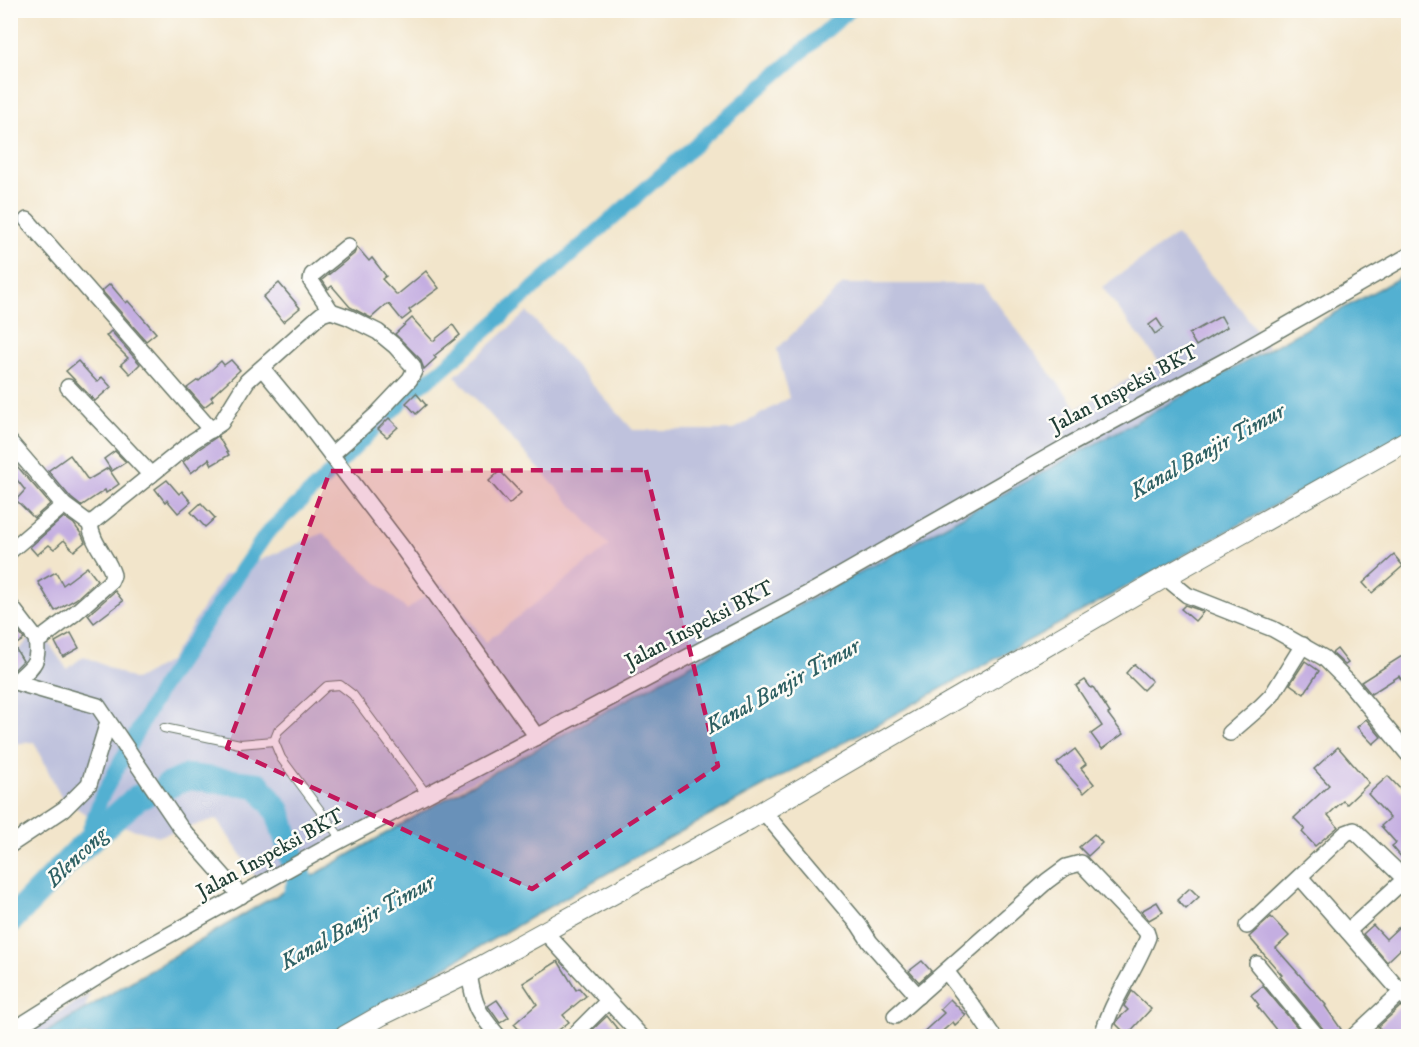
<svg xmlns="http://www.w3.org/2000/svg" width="1419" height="1047" viewBox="0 0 1419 1047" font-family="'IM FELL DW Pica',serif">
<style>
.industrial{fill:#bfc2dd}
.water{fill:#52b0d1;stroke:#387682;stroke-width:1.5}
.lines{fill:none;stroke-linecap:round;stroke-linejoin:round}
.canal{stroke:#52b0d1;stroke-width:15}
.river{stroke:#52b0d1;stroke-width:26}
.building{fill:#c4aee1}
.service-casing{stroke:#697869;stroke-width:10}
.minor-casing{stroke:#697869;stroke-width:18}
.tertiary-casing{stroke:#697869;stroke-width:22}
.service{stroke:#fff;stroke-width:8}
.minor{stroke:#fff;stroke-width:15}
.tertiary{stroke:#fff;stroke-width:20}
.marked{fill:#c2185b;fill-opacity:0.2;stroke:#c2185b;stroke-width:4.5;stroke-dasharray:12 8;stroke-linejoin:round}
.labels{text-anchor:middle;stroke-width:5;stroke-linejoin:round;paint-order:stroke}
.street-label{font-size:21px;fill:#1f3d34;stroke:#fdfcf7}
.water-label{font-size:22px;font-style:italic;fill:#2e6063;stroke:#fdfcf7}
</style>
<rect width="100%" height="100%" fill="#fdfcf7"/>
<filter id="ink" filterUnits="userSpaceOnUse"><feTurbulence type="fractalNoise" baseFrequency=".0167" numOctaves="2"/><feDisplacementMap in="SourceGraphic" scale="12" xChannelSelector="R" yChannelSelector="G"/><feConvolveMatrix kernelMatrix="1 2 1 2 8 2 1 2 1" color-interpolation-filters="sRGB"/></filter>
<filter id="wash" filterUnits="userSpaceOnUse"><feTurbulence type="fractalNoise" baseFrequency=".008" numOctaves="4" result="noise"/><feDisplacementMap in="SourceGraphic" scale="24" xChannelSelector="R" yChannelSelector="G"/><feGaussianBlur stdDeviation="1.35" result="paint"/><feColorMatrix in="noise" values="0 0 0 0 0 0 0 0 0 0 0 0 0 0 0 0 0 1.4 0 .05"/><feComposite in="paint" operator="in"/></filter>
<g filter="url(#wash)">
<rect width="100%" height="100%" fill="#f2e5cb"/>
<g class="industrial">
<path d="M1176,235L1241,309L1268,347L808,606L264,890L217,819L159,836L94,819L62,799L34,742L11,744V658L39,629L67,669L84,656L135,680L169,661L223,576L323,533L407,610L442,583L486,642L609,546L455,376L527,312L633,430H733L789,398L777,349L843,284H982L1077,408L1159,362L1102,287Z"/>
<path d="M90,994L75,1036H18Z"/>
</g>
<path class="water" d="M1408,273V432L644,852L326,1036H40L261,904L316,874L443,800Z"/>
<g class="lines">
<path class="canal" d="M84,845L101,798L161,688L267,533L317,486L412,391L439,372L714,128L850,10"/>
<g class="river">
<path d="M167,786L188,777L258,785L278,811L300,881L289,917"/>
<path d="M10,921L79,850L137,798L144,795"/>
</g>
</g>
<g id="blocks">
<g class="building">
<path d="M357,247L369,261L372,258L386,276L382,279L397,295L426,271L439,288L409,310L411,313L402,320L389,304L388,305L387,304L371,318L350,307L332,286L328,289L322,280L354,254Z"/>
<path d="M279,283L300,308L283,322L263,297Z"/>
<path d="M110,284L126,303L128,301L156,333L146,341L102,291Z"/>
<path d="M1221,316L1227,327L1196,346L1189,334Z"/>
<path d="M412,318L433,341L453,325L460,335L434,356L436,358L424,369L420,359L395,334Z"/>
<path d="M1157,319L1163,328L1155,334L1149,325Z"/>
<path d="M111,331L140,364L130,374L121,364L128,358L106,336Z"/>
<path d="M231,360L240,370L211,397L213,400L204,407L187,388L198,380L199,381L221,361L224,365Z"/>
<path d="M78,361L97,382L102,377L111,387L95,401L66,371Z"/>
<path d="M416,393L426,405L416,414L406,403Z"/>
<path d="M389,418L398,427L387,437L378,429Z"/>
<path d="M218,436L229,455L212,465L209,459L191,473L183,462L199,449Z"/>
<path d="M115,451L126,462L112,471L104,459Z"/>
<path d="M70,455L88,480L108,468L119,484L106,493L105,490L81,506L71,498L48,471Z"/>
<path d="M10,458L50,504L34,518L16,500L25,490L10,471Z"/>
<path d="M500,471L521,493L509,504L489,481Z"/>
<path d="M167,480L179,494L182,491L191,502L178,513L167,500L165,502L155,489Z"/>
<path d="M201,503L215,518L205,527L191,512Z"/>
<path d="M64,517L74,524L82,535L85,542L74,551L64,540L54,549L49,545L37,555L30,547Z"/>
<path d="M1394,555L1403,566L1372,593L1363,583Z"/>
<path d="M87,567L97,580L76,599L55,611L38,582L56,572L63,585Z"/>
<path d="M115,591L123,601L94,623L88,615Z"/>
<path d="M1185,605L1202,611L1203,612L1195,621L1181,609Z"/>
<path d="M10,622L24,639L14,646L23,661L13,671L10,670Z"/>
<path d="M71,633L79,648L63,657L55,642Z"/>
<path d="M1337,649L1348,663L1345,665L1332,653Z"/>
<path d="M1402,656L1408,666V691L1399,676L1371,694L1361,682Z"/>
<path d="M1305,661L1319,671L1304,694L1290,684Z"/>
<path d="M1134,664L1152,681L1143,690L1126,673Z"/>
<path d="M1085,680L1091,688L1093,687L1110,713L1108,714L1123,734L1102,749L1091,734L1102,726L1076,686Z"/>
<path d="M1366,719L1381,737L1373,744L1357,727Z"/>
<path d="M1338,747L1369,783L1347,804L1343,801L1328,815L1338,827L1315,846L1302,832L1305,829L1294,818L1329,785L1314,769Z"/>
<path d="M1075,749L1086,764L1081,768L1094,784L1084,793L1057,763Z"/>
<path d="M1388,776L1403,792L1408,787V865L1392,846L1396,843L1381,826L1390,818L1368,794Z"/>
<path d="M1094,834L1102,843L1088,856L1079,847Z"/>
<path d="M1190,888L1199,897L1186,909L1177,900Z"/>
<path d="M1157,902L1163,912L1149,920L1141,911Z"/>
<path d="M1271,917L1289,936L1276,948L1326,1005L1325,1006L1341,1029L1331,1036H1326L1324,1030L1280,976L1282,975L1249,937Z"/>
<path d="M1402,924L1408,931V942L1387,962L1363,934L1373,925L1386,939Z"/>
<path d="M558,961L576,990L579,988L586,996L563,1015L569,1022L551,1036H525L514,1024L537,1004L523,983Z"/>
<path d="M922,961L931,971L919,982L909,971Z"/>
<path d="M1263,986L1303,1034L1300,1036H1281L1257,1006L1259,1005L1251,995Z"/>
<path d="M1132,991L1151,1009L1127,1035L1116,1024L1118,1019L1128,1010L1124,1006Z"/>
<path d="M950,999L966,1015L955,1025L953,1022L937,1036H919L944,1013L940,1009Z"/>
<path d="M497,1000L509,1017L500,1023L488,1006Z"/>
<path d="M1401,1006L1404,1009L1408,1010V1036H1386L1378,1027Z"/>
<path d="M607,1016L623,1036H586Z"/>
</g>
</g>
</g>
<g filter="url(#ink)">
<use href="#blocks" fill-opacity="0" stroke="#697869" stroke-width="1.5"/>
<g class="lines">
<g class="service-casing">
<g id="service">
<path d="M164,728L240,744L274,741L278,731L327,686L340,685L353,695L427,795"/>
<path d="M274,741L281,758L342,840"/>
</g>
</g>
<g class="minor-casing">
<g id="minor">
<path d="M27,220L211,430"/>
<path d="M262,368L300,414L404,550L537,737"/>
<path d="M68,387L151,475"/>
<path d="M10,442L64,505L90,524L193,441L221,423L247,381L316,319L322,314L331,311"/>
<path d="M331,455L377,414L410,379L414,371L413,366L395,346L378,332L348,317L331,311L311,281L312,275L348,246"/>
<path d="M10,551L64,505"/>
<path d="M1165,577L1187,595L1273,629L1324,658L1350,684L1408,754"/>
<path d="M10,605L33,635L36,638H42L75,613L110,582L113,575C108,557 92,544 90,524"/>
<path d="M10,680L15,682L98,706L180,827L241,896"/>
<path d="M15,682C33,666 40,663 36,638"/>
<path d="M1230,733L1260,707L1272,695L1303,645"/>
<path d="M763,811L859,925L870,942L918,996"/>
<path d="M10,845L64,809L89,784L108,722"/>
<path d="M1300,877L1408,1000"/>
<path d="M1247,926L1346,833L1354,830L1408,882"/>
<path d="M1348,931L1405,879"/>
<path d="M545,932L641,1036"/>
<path d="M1257,964L1317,1036"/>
<path d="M946,971L974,1008L993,1036"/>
<path d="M469,973C474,1006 478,1012 498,1036"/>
<path d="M895,1016L1047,881L1066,867L1081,863L1146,931L1148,937C1135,971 1111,1001 1102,1036"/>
<path d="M10,1032L126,959L324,849L815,590L1069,445L1228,359L1408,256"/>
<path d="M573,1036L608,1001"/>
<path d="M1354,1036L1408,986"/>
</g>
</g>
<g class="tertiary-casing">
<path id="tertiary" d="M345,1036L382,1015L469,973L748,820L1165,577L1408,440"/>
</g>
<use href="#service" class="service"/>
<use href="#minor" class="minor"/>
<use href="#tertiary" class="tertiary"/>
</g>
</g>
<path class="marked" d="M646,470L718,766L532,889L227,748L330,471Z"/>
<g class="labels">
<g class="street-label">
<text transform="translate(1124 388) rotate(-28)" y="7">Jalan Inspeksi BKT</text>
<text transform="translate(699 624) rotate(-28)" y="7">Jalan Inspeksi BKT</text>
<text transform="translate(270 853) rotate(-29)" y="7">Jalan Inspeksi BKT</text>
</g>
<g class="water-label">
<text transform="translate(1207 450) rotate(-29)" y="8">Kanal Banjir Timur</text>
<text transform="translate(782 685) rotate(-29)" y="8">Kanal Banjir Timur</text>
<text transform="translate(76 856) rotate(-43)" y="8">Blencong</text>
<text transform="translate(357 921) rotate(-29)" y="8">Kanal Banjir Timur</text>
</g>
</g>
<rect width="1419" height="1047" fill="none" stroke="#fdfcf7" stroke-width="36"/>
</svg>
